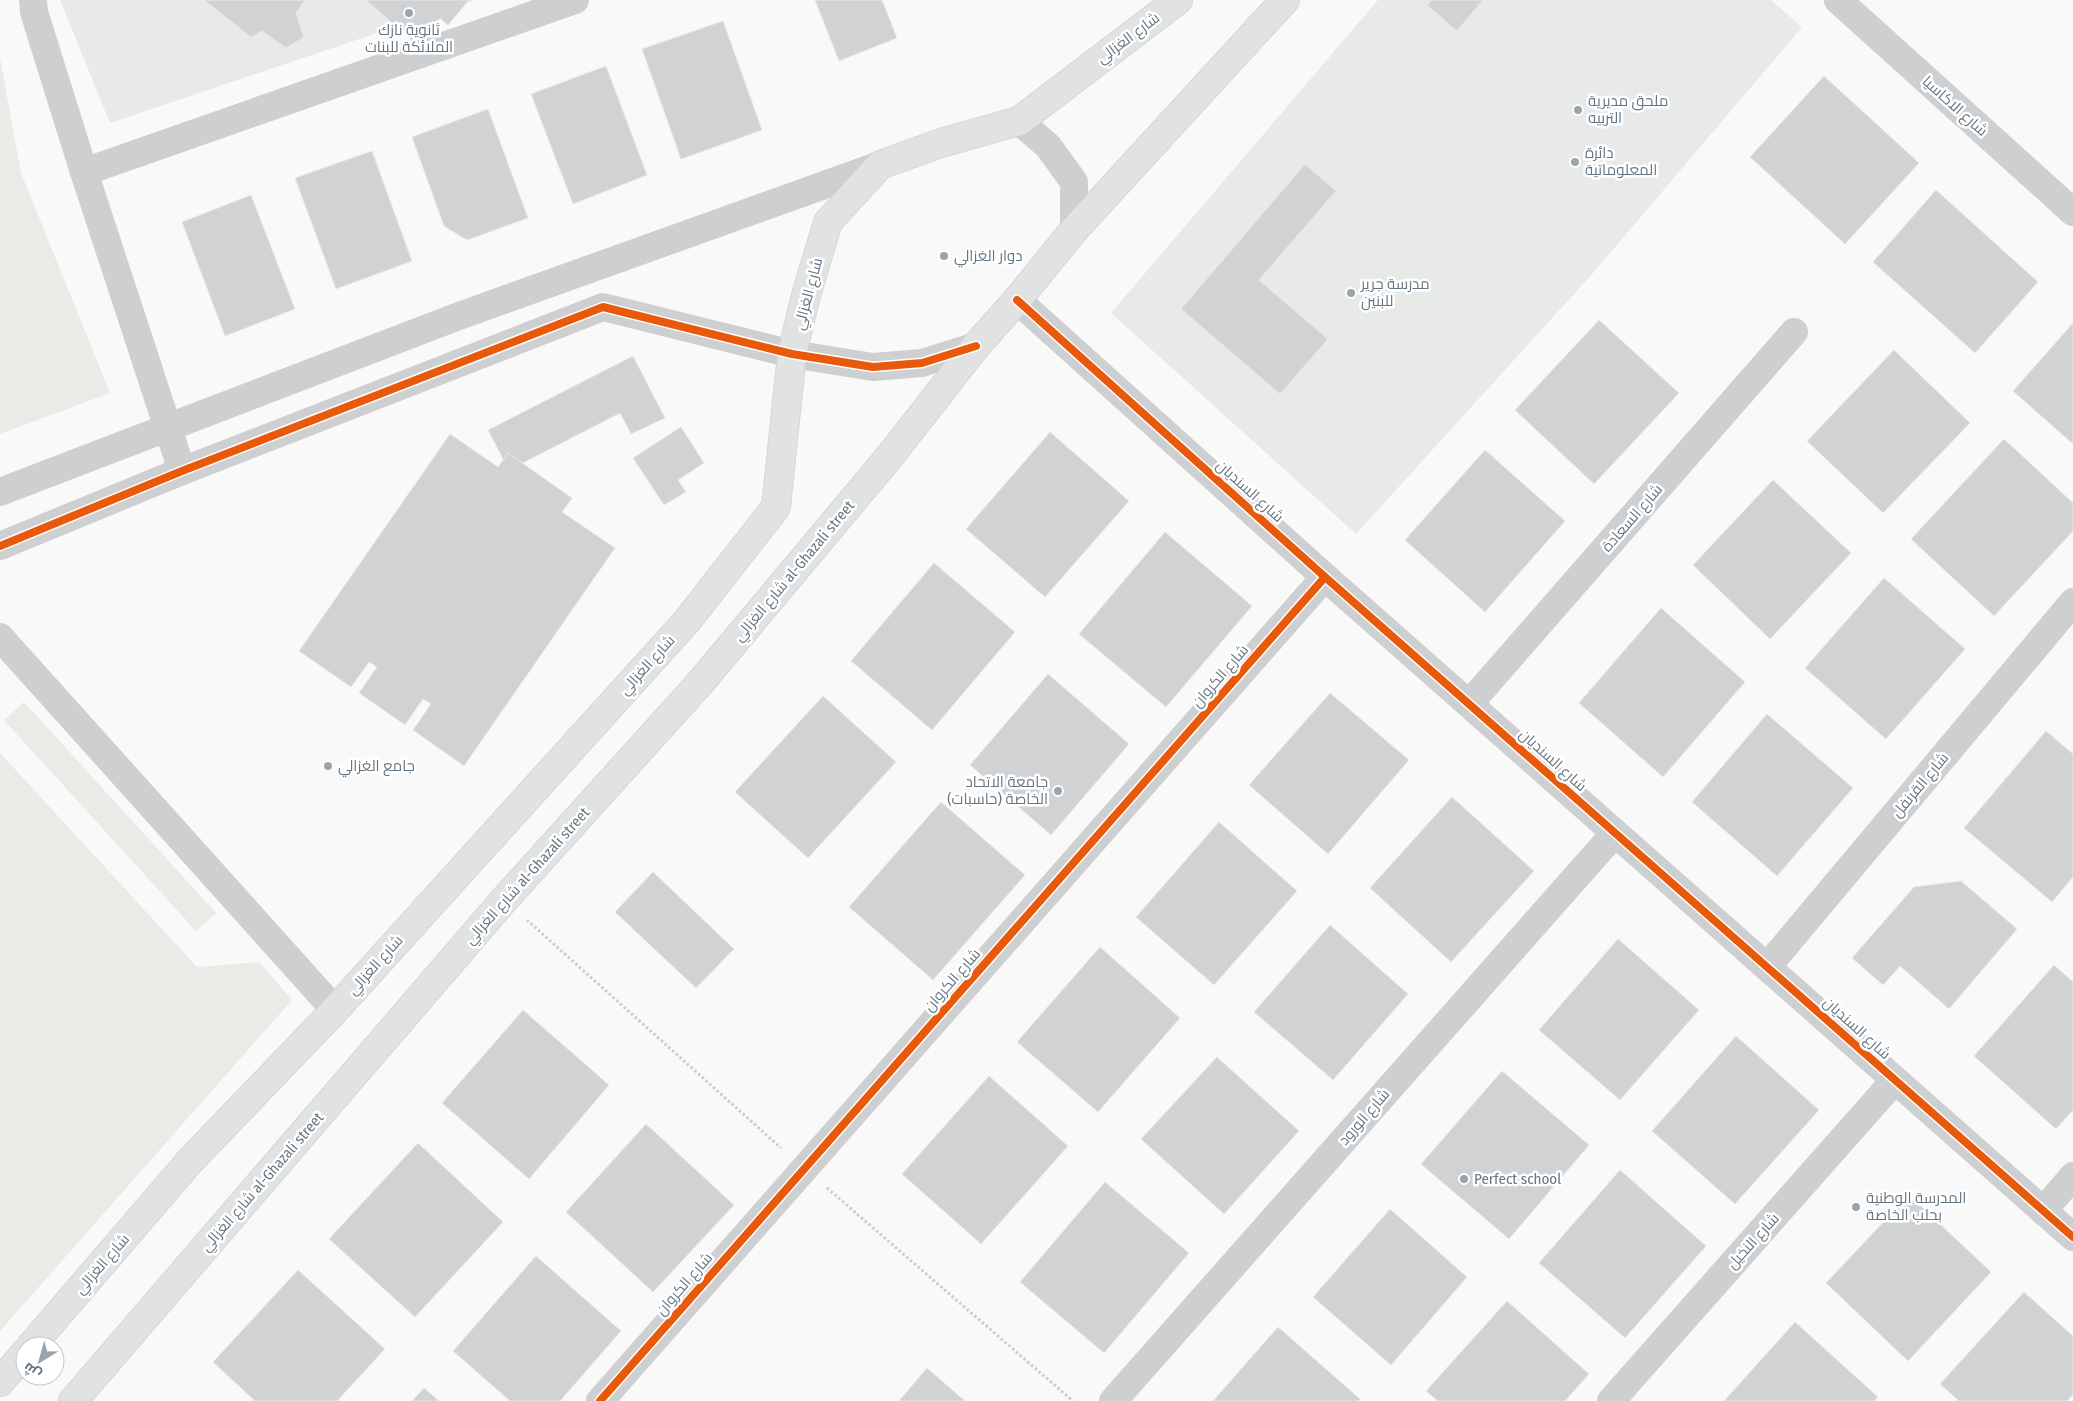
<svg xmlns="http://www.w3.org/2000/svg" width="2073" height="1401" viewBox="0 0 2073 1401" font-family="'Fira Sans Condensed',Cairo,sans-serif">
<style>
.built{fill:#e8e9e9}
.green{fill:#e8ebe6}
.building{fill:#d0d2d3;stroke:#e8e8e8}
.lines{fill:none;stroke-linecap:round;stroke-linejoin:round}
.major-casing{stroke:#d5d6d7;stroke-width:30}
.path{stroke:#cbcccd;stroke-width:3;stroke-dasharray:2.5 2.5;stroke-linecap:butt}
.minor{stroke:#cecfd0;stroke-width:28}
.major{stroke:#e1e2e2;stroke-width:28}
.cycleway-casing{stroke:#fff;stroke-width:11}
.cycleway{stroke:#e8590c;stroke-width:8}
.poi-dot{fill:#99a4ac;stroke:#fff;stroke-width:2}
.labels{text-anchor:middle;stroke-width:5;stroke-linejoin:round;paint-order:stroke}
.poi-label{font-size:15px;fill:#657683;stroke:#fff;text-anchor:start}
.street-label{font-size:15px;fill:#657683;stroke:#fff}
</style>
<rect width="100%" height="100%" fill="#f9f9f9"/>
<g class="built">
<path d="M60,0H475L110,123Z"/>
<path d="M1378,0H1771L1802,27L1593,273L1356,534L1111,313Z"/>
</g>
<g class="green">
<path d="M0,58L21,173L110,393L0,434Z"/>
<path d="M24,702L216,913L196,931L4,720Z"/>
<path d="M0,753L197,967L259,962L292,1000L0,1331Z"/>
</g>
<g class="building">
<path d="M204,0H305L296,13L304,37L286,48L262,31L251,37Z"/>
<path d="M366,0H469L448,25L440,18L417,45Z"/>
<path d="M815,0H882L897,38L839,61Z"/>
<path d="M1432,0H1483L1457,31L1427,5Z"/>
<path d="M723,21L762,130L681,159L642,49Z"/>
<path d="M606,66L647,175L573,204L531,94Z"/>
<path d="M1824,76L1919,163L1845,244L1750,157Z"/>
<path d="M488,109L528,218L467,240L444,226L412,137Z"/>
<path d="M372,151L412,261L336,289L295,178Z"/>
<path d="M1305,164L1336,191L1259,280L1328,339L1280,394L1181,309Z"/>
<path d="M1936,190L2038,282L1975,353L1873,262Z"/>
<path d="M251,195L295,309L225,336L182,222Z"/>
<path d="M1599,320L1679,393L1594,484L1515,410Z"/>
<path d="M2073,323V444L2013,391Z"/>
<path d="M1894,350L1970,423L1883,513L1807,441Z"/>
<path d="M633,356L665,418L631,434L620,413L509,470L488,430Z"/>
<path d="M681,427L704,463L678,480L686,492L664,505L633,458Z"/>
<path d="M1050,432L1129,501L1045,597L966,529Z"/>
<path d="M450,434L498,467L508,453L572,498L562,512L615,548L464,766L413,730L431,704L423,699L405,725L359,693L377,667L369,662L351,687L299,651Z"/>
<path d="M2004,439L2073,503V531L1994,616L1911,539Z"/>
<path d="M1485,450L1565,521L1485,612L1405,540Z"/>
<path d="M1773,480L1851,553L1770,639L1693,565Z"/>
<path d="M1165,532L1252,606L1166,707L1079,634Z"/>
<path d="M934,563L1015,632L932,730L851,661Z"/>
<path d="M1884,578L1965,649L1886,739L1805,668Z"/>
<path d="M1661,608L1745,682L1663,777L1579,703Z"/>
<path d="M1048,674L1129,744L1051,835L970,765Z"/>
<path d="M1330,693L1409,760L1328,854L1249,785Z"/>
<path d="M823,696L896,762L808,858L735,792Z"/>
<path d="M1767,714L1853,788L1777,876L1692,802Z"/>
<path d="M2046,731L2073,754V877L2052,902L1964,828Z"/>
<path d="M1452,797L1534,871L1451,962L1370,888Z"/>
<path d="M941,802L1025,875L933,980L849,907Z"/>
<path d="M1219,822L1297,891L1214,985L1136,917Z"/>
<path d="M653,872L734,949L696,988L615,912Z"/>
<path d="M1961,881L2017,929L1949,1009L1900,966L1883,985L1852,958L1914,887Z"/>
<path d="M1330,925L1408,994L1333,1080L1254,1012Z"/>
<path d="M1618,939L1699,1010L1620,1100L1539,1030Z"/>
<path d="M1100,947L1180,1018L1098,1112L1017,1042Z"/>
<path d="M2054,965L2073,982V1110L2056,1129L1974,1056Z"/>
<path d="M523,1010L609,1085L529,1179L442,1103Z"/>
<path d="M1736,1036L1819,1110L1735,1204L1652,1131Z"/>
<path d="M1217,1057L1299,1131L1224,1214L1141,1139Z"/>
<path d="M1502,1071L1589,1145L1509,1239L1421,1164Z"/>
<path d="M989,1076L1068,1146L981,1244L902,1174Z"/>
<path d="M646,1124L734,1205L653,1292L566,1212Z"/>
<path d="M418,1143L503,1222L415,1317L329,1239Z"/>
<path d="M1620,1170L1706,1246L1625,1338L1539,1263Z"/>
<path d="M1105,1182L1189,1253L1104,1353L1020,1282Z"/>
<path d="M1909,1195L1991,1272L1908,1361L1826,1283Z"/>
<path d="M1390,1209L1467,1277L1391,1365L1313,1297Z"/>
<path d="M536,1256L621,1331L560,1401H510L453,1351Z"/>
<path d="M298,1270L385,1349L337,1401H255L213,1362Z"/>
<path d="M2024,1292L2073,1336V1395L2067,1401H1959L1940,1384Z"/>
<path d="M1507,1301L1589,1374L1565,1401H1438L1426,1391Z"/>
<path d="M1795,1322L1878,1397L1874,1401H1724Z"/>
<path d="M1278,1327L1360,1399L1358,1401H1213Z"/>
<path d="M927,1368L965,1401H899Z"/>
<path d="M424,1388L439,1401H412Z"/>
</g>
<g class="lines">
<g class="major-casing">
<g id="major">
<path d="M31,1346L190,1161L335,1010L687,621L776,507L792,354L806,295L828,222L880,165L941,143L1019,121L1178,0"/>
<path d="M0,1382L25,1353"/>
<path d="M73,1401L504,900L700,683L890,456L976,346L1017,300L1074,230L1285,0"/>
</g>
</g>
<g class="path">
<path d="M527,920L781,1148"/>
<path d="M827,1188L1073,1401"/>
</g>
<g class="minor">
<path d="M33,0L34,12L84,172L182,471"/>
<path d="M1838,0L2073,212"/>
<path d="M1019,121L1048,146L1074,182V230"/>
<path d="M84,172L575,0"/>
<path d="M1017,300L1325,577L2073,1237"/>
<path d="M0,492L459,316L880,165"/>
<path d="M0,546L182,471L603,307L792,354L873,367L922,363L976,346"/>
<path d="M0,637L335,1010"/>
<path d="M1469,704L1794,332"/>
<path d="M1767,967L2073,602"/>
<path d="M2043,1211L2073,1176"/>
<path d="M600,1401L1325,577"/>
<path d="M1113,1401L1615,833"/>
<path d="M1611,1401L1895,1080"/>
</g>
<use href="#major" class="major"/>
<g class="cycleway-casing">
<g id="cycleway">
<path d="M1017,300L1325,577L2073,1237"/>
<path d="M0,546L182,471L603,307L792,354L873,367L922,363L976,346"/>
<path d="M600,1401L1325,577"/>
</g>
</g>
<use href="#cycleway" class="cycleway"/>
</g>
<g class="poi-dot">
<circle cx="409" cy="13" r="5"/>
<circle cx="1578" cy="110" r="5"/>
<circle cx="1575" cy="162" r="5"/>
<circle cx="944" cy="256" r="5"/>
<circle cx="1351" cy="293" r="5"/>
<circle cx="328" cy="766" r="5"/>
<circle cx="1058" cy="791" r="5"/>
<circle cx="1464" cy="1179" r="5"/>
<circle cx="1856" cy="1207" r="5"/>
</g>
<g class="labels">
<g class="poi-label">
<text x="409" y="35" text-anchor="middle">ثانوية نازك<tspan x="409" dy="17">الملائكة للبنات</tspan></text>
<text x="1588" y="106">ملحق مديرية<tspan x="1588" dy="17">التربيه</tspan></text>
<text x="1585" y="158">دائرة<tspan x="1585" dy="17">المعلوماتية</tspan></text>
<text x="954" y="261">دوار الغزالي</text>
<text x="1361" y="289">مدرسة جرير<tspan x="1361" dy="17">للبنين</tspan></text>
<text x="338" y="771">جامع الغزالي</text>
<text x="1048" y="787" text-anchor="end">جامعة الاتحاد<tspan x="1048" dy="17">الخاصة (حاسبات)</tspan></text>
<text x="1474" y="1184">Perfect school</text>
<text x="1866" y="1203">المدرسة الوطنية<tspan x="1866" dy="17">بحلب الخاصة</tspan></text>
</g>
<g class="street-label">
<text transform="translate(1128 38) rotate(-37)" y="5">شارع الغزالي</text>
<text transform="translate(1955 106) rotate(42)" y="5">شارع الاكاسيا</text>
<text transform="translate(808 294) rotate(-75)" y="5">شارع الغزالي</text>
<text transform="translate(1250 491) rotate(42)" y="5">شارع السنديان</text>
<text transform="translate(1632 518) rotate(-49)" y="5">شارع السعادة</text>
<text transform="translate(794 571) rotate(-50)" y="5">شارع الغزالي al-Ghazali street</text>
<text transform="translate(647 665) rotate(-48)" y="5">شارع الغزالي</text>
<text transform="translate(1220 676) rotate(-49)" y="5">شارع الكروان</text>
<text transform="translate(1553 760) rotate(42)" y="5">شارع السنديان</text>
<text transform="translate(1920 785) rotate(-50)" y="5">شارع القرنفل</text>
<text transform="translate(527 876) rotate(-48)" y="5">شارع الغزالي al-Ghazali street</text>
<text transform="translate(375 965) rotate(-48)" y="5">شارع الغزالي</text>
<text transform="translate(952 980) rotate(-49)" y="5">شارع الكروان</text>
<text transform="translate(1857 1028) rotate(42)" y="5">شارع السنديان</text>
<text transform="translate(1364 1117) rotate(-49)" y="5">شارع الورود</text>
<text transform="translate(262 1182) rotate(-49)" y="5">شارع الغزالي al-Ghazali street</text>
<text transform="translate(1753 1241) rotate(-48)" y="5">شارع النخيل</text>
<text transform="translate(102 1264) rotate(-49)" y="5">شارع الغزالي</text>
<text transform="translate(684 1284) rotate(-49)" y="5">شارع الكروان</text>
</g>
</g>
<g transform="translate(40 1361) rotate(217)"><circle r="24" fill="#ffffff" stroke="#c1c8cd"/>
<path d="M0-4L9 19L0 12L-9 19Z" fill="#99a4ac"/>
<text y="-8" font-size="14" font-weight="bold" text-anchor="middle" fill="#657683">ش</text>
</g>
</svg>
